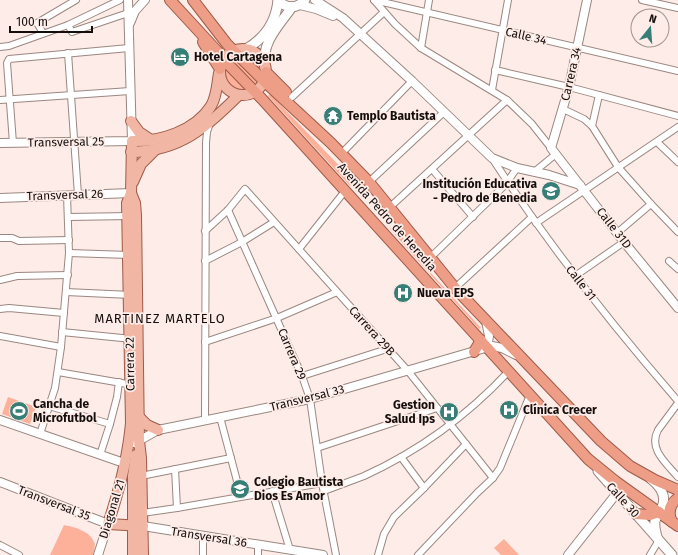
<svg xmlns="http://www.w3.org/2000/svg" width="678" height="555" viewBox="0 0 678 555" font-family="'Fira Sans',sans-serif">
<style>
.green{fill:#fdb09a}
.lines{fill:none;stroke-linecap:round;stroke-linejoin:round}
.minor-casing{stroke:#9b8781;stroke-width:8}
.tertiary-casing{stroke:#9b8781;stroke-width:10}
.secondary-casing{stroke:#9b8781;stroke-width:11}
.primary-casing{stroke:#9e5b48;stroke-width:12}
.trunk-casing{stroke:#9e5b48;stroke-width:12}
.minor{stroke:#fff;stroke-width:6}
.tertiary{stroke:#fff;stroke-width:8}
.secondary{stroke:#fff;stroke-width:9}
.primary{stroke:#f2b6a5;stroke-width:10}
.trunk{stroke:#ee9e87;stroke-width:10}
.labels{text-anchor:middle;stroke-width:3.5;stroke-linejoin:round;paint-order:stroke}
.street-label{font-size:12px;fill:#140d0b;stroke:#fdece7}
.poi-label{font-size:12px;font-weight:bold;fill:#140d0b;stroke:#fdece7;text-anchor:start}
.neighbourhood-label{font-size:13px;letter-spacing:1px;fill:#140d0b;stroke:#fdece7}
</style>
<rect width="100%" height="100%" fill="#fdece7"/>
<g class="green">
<circle cx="243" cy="72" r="19"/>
<path d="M270,94L355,182L350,186L268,96Z"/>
<path d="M394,226L430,272L481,328L479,329L390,229Z"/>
<path d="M8,397L36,407L30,424L2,414Z"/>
<path d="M64,525C74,527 90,531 94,542C96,546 94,551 93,555H50Z"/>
<path d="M504,539L519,555H501L494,548Z"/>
</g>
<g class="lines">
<g class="minor-casing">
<g id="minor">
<path d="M374,0L678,71"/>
<path d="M374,0L395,24L421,48L507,100L532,124L551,148"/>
<path d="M642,0L678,8"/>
<path d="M68,25L72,32L131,12"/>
<path d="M43,33L37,23L76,0"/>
<path d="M0,47L9,46L68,25L120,0"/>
<path d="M421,48L429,0"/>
<path d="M68,53L78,195"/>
<path d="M495,70L569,87L678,116"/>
<path d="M492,90L508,0"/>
<path d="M292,97L384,12"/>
<path d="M0,100L130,91"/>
<path d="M563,109L584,119L592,126L618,167L651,204L678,232"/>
<path d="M592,126L599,95"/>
<path d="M657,142L678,162"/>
<path d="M13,143L7,63L9,59L129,48"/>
<path d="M341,154L412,81"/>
<path d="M492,158C548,244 611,324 678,401"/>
<path d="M432,169L473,217"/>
<path d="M534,172L556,154"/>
<path d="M369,182L444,112"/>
<path d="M390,207L507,100"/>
<path d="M228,210L302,376L310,399L322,483L336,555"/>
<path d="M68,217L131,216"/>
<path d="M536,223L678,127"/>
<path d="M205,231L228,210L245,189L408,371L493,478"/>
<path d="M617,233L651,204"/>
<path d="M0,238H12L19,241L69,240"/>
<path d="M299,249L345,191"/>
<path d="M69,253L129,255"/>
<path d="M430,258L505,185L517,168"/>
<path d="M205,261L242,242L274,222"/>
<path d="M669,261L678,269"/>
<path d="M575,276L624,242"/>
<path d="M0,280L17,276L68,275"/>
<path d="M455,288L532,217"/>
<path d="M66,292L131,295"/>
<path d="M0,309L9,308L64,313"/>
<path d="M62,332L132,339"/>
<path d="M0,336L61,347"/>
<path d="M205,342L277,318L337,292"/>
<path d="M58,372L133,385"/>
<path d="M302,376L387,349"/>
<path d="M678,403L658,430C648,449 666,463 678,477"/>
<path d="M49,406L110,424L117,397L119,382"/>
<path d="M220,417L241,496"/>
<path d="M205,421L206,143L207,132L210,123"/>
<path d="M40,434L55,388L61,347L69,253L67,195"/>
<path d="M317,448L437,408"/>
<path d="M100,455L110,424"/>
<path d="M401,457L424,488"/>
<path d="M175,469L177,508"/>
<path d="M141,476L231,458"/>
<path d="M272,491L290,550"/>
<path d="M324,491C337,486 351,481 364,476C419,451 468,415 509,371"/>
<path d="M142,513L177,508L322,483"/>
<path d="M0,545L19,555"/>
<path d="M258,545V555"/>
<path d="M203,555V536"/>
<path d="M378,555L384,534L394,517L424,488L466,444"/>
<path d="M418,555L477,493L493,478L500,468L530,395"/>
<path d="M650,555L659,540"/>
</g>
</g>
<g class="tertiary-casing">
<g id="tertiary">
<path d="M315,0L343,18L412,81L492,158L517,168L549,175L580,185"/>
<path d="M587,0L569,87L551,148L624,242L678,308"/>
<path d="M300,5L316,9L333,16"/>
<path d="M130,23L135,11L145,0"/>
<path d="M0,143L132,141L128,0"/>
<path d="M0,198L131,193"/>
<path d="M486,321L489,336L487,348"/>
<path d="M0,420L124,463"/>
<path d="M135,443L158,430L310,399L492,346L502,348L516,355"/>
<path d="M0,482L108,524L98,555"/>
<path d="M143,526L323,555"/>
<path d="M568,555L617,493"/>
</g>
</g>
<g class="secondary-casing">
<g id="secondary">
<path d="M278,0C286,9 297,9 305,0"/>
<path d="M246,49C265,38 276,22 278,0"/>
<path d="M265,68C261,42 278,27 292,7"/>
<path d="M598,471L672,555"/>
<path d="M651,479C660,486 667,496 662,507C660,512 656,516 655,521C654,527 656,532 657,537"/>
</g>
</g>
<g class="primary-casing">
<g id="primary">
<circle cx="243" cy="72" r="23"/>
<path d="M131,121L139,132L151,140"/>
<path d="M131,152C181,151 206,127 239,95"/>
<path d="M133,182L141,164L156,149"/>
<path d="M131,193L135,203L136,215L139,441L141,458L143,555"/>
<path d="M139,417L147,425L158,430"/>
<path d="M143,526L108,524C119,491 128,457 131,423L127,203L131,193L132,141C160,142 195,131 211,106C217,96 217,84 219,73"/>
<path d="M133,555V476L136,455"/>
</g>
</g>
<g class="trunk-casing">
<g id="trunk">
<path d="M170,0L218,52L223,59L262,99L588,459L615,481L678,526"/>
<path d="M193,0L227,44L264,81L331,143L369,182L455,288L601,441L630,466L655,480L678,490"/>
<path d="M203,42L220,69"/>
<path d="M266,72L286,92"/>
<path d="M474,352L481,340"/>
<path d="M636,514L650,515L659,512"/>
<path d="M672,522C667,512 670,504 678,498"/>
</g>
</g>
<use href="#minor" class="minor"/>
<use href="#tertiary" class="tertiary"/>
<use href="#secondary" class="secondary"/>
<use href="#primary" class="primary"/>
<use href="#trunk" class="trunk"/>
</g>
<defs>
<g id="hotel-disc" transform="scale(1)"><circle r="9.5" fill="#377e77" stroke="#fdece7"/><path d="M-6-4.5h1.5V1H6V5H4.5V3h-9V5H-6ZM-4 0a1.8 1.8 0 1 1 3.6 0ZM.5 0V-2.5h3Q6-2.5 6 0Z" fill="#fff"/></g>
<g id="temple-disc" transform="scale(1)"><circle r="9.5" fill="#377e77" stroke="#fdece7"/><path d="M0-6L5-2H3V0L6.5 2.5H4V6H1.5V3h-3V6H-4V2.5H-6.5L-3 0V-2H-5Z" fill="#fff"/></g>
<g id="school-disc" transform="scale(1)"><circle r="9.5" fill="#377e77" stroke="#fdece7"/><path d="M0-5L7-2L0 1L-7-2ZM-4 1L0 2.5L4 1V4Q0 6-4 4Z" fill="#fff"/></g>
<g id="hospital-disc" transform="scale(1)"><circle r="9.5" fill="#377e77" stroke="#fdece7"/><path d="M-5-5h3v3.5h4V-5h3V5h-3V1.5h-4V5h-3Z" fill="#fff"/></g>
<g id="stadium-disc" transform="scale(1)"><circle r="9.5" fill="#377e77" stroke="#fdece7"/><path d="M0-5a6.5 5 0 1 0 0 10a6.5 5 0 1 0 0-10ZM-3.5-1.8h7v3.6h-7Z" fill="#fff"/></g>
</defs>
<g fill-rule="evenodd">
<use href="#hotel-disc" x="180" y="57"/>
<use href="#temple-disc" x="333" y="116"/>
<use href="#school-disc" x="551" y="191"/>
<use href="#hospital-disc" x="403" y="293"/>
<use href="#hospital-disc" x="509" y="410"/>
<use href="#stadium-disc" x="19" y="411"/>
<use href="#hospital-disc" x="449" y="412"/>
<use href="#school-disc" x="240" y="489"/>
</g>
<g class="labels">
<g class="street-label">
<text transform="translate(526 36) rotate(13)" y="4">Calle 34</text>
<text transform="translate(571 74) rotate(-77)" y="4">Carrera 34</text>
<text transform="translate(66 142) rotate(-1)" y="4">Transversal 25</text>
<text transform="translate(65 195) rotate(-2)" y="4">Transversal 26</text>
<text transform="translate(387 217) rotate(48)" y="4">Avenida Pedro de Heredia</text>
<text transform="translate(614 228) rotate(52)" y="4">Calle 31D</text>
<text transform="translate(581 283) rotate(52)" y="4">Calle 31</text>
<text transform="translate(372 331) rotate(48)" y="4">Carrera 29B</text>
<text transform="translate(292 354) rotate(67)" y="4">Carrera 29</text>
<text transform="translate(130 364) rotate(-91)" y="4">Carrera 22</text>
<text transform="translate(307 398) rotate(-14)" y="4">Transversal 33</text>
<text transform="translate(623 500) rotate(48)" y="4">Calle 30</text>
<text transform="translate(54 503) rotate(21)" y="4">Transversal 35</text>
<text transform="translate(112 509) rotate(-73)" y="4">Diagonal 21</text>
<text transform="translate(209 537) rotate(9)" y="4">Transversal 36</text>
</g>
<g class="poi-label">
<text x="194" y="61">Hotel Cartagena</text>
<text x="347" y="120">Templo Bautista</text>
<text x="537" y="188" text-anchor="end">Institución Educativa<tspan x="537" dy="14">- Pedro de Benedia</tspan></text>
<text x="417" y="297">Nueva EPS</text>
<text x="33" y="408">Cancha de<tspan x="33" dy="14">Microfutbol</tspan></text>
<text x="435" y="409" text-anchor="end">Gestion<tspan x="435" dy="14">Salud Ips</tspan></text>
<text x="523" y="414">Clínica Crecer</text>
<text x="254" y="486">Colegio Bautista<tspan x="254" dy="14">Dios Es Amor</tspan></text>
</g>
<g class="neighbourhood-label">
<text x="160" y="323">MARTINEZ MARTELO</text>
</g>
</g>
<g transform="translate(650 28) rotate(17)"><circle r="19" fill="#fdece7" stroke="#a0938f"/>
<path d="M0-3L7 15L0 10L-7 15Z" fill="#377e77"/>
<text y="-6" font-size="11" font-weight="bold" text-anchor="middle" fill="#140d0b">N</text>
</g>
<path d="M10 26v6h82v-6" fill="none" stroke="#140d0b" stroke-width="2"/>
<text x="16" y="26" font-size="12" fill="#140d0b" stroke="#fdece7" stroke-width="3" paint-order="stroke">100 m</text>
</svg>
